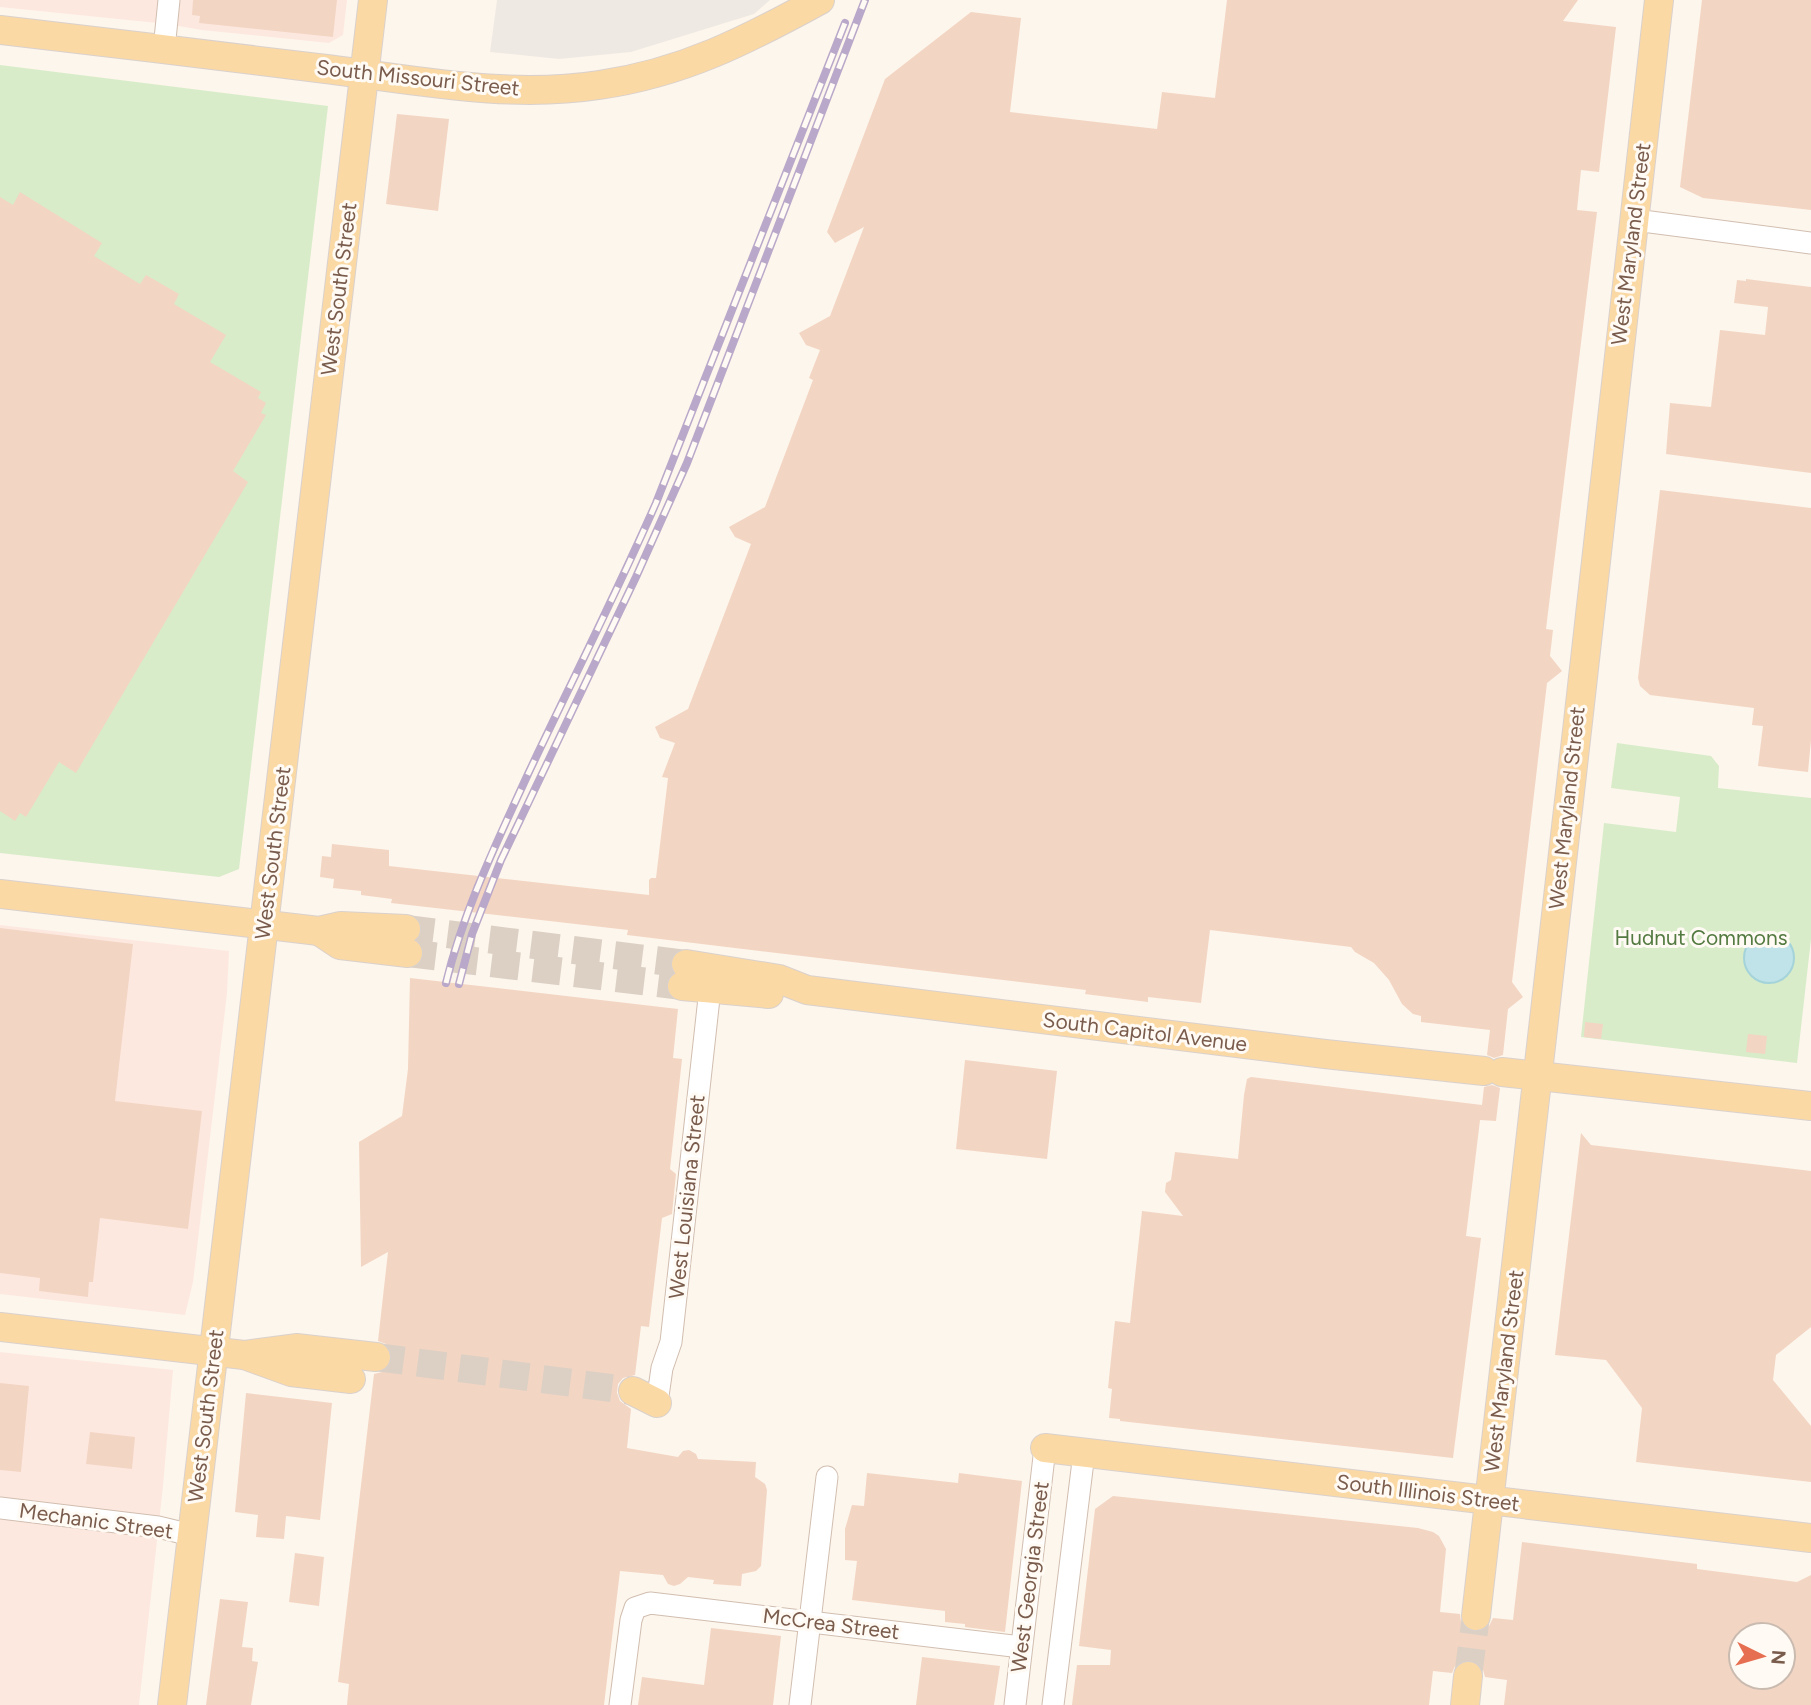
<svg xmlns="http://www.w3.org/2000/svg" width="1811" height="1705" viewBox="0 0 1811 1705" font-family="Figtree,sans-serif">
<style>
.commercial{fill:#fde8e0}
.industrial{fill:#efe9e4}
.green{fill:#d8ecc9}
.water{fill:#bfe3e8;stroke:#a5d3da;stroke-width:2}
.building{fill:#f3d5c3;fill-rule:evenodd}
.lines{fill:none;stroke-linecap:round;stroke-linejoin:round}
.major-tunnel{stroke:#dcd0c4;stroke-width:28;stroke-dasharray:28 14;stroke-linecap:butt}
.minor-casing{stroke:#d1beb0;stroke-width:23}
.major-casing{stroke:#dad1cd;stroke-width:30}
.minor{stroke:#fff;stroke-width:21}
.major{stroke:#fbd9a5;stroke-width:28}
.rail-casing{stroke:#b9a8c9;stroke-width:8}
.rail{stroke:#fffaf3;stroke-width:5;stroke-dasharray:16;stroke-linecap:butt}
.labels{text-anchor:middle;stroke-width:6;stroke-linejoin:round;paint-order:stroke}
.street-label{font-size:21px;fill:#7a5c4d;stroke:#fffaf3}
.park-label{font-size:21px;fill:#537a41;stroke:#fffaf3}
</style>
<rect width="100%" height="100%" fill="#fdf6ec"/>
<g class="commercial">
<path d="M0,0H347L343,35L329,43L202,30L167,24L0,7Z"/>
<path d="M0,925L229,951L227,993L193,1282L185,1315L0,1294Z"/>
<path d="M0,1352L173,1370L163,1486L139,1705H0Z"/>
</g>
<path class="industrial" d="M497,0H770L754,14L631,52L559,59L490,52Z"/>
<g class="green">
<path d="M0,65L328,106L239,869L219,877L0,853Z"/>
<path d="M1617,743L1711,756L1719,766L1718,788L1811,798V939L1797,1063L1581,1037L1604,823L1676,832L1680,797L1611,788Z"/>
</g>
<circle class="water" cx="1769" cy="958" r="25"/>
<g class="building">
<path d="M193,0H337L333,37L199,23L200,16L192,15Z"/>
<path d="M1227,0H1578L1563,21L1616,27L1599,172L1581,170L1577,210L1597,212L1546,629L1553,630L1550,656L1562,671L1547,683L1512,982L1523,997L1508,1009L1503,1055L1494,1058L1487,1055L1490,1030L1421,1022V1016L1413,1014L1402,1004L1389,980L1374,963L1355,952L1351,947L1210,930L1201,1003L1148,997V1002L1085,994L1086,990L627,935L628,930L391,903L392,899L361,895V891L333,888L334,879L320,877L322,856L331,857L332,844L389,850V866L649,895V880L651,878H656L668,778L662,777L675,743L660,738L655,727L688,709L751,544L735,537L729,527L765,507L813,380L809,378L820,350L806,345L799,333L830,316L864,227L835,243L827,232L885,79L971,12L1021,18L1010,112L1157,129L1162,92L1215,98Z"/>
<path d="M1702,0H1811V210L1703,198L1680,187Z"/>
<path d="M397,114L449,119L438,211L386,204Z"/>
<path d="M20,192L102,243L94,256L140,284L146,275L179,294L174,304L226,335L210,362L261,392L258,398L266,403L261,413L266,415L233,471L248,482L76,773L59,762L26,817L20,813L15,821L0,811V197L13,205Z"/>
<path d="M1746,279L1811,287V473L1666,454L1670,403L1711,407L1720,330L1765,335L1768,307L1734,303L1737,280L1746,281Z"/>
<path d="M1660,490L1811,508V740L1808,772L1758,766L1763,726L1752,725L1754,708L1650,695L1640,686L1638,678Z"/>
<path d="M0,928L133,944L115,1101L202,1111L188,1229L100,1218L93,1282H89L88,1297L39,1291L40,1278L0,1273Z"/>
<path d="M410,978L678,1009L673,1058L682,1059L670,1169L676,1174L672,1214L662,1218L649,1327L641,1326L635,1375L623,1378L618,1384L617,1393L620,1401L631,1409L627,1448L678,1457L683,1451L689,1450L696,1454L698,1459L756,1462L755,1477L765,1484L767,1490L761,1566L756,1571L742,1574L741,1586L713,1584L714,1580L688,1577L680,1584L674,1586L668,1584L663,1575L620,1571L604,1705H347L349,1684L338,1682L374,1374L382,1372L389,1367L393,1358L391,1351L386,1344L378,1341L388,1252L361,1267L359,1142L402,1116L408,1069Z"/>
<path d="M1585,1022L1603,1024L1601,1039L1584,1037Z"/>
<path d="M1748,1034L1767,1036L1765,1054L1746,1052Z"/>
<path d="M965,1060L1057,1071L1047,1159L956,1149Z"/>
<path d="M1251,1077L1482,1105L1484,1087L1492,1085L1500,1088L1496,1121L1480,1120L1466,1236L1481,1238L1453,1458L1120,1421V1419L1109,1418L1112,1389L1108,1388L1115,1321L1130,1323L1142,1211L1183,1216L1165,1192L1166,1183L1171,1180L1175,1152L1238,1159L1244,1095L1247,1079Z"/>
<path d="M1581,1133L1591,1145L1811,1171V1327L1776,1355L1773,1380L1811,1426V1482L1636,1462L1642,1408L1606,1360L1555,1355Z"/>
<path d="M0,1383L29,1386L21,1472L0,1470Z"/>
<path d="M246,1393L332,1403L320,1520L286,1516L284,1539L256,1537L258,1515L235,1512Z"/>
<path d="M90,1432L135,1437L132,1469L86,1464Z"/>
<path d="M867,1473L958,1483L959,1473L1022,1481L1005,1632L965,1627V1624L945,1622V1611L852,1600L857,1561L845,1560V1529L852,1505L864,1506Z"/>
<path d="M1113,1496L1418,1528L1433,1532L1439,1536L1446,1549L1440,1612L1460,1614L1461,1622L1466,1629L1475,1633L1482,1631L1489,1626L1493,1618L1513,1620L1522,1542L1697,1564V1569L1797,1582L1811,1575V1705H1504L1507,1680L1485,1677L1483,1670L1478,1663L1469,1659L1461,1661L1455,1666L1452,1673L1433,1671L1429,1705H1072L1077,1665H1110L1111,1650L1079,1646L1095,1509ZM1741,1635H1783V1677H1741Z"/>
<path d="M295,1553L324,1557L319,1606L289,1602Z"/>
<path d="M220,1599L248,1602L242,1647L253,1648L252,1661L258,1662L251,1705H206Z"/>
<path d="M711,1628L781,1636L773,1705H638L642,1677L704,1685Z"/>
<path d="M922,1657L1000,1666L994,1705H916Z"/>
</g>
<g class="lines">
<g class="major-tunnel">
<path d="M406,929L686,964"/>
<path d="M408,953L682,986"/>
<path d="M376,1357L633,1391"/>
<path d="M1468,1676L1476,1616"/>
</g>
<g class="minor-casing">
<g id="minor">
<path d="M164,49L169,0"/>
<path d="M1635,220L1811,243"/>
<path d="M657,1403L662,1368L671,1342L710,989"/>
<path d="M0,1508L158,1527L191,1535"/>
<path d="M620,1705L631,1620L635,1608L650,1603L1021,1647"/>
<path d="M800,1705L827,1477"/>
<path d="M1015,1705L1045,1448"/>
<path d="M1053,1705L1084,1453"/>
</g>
</g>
<g class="major-casing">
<g id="major">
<path d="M0,30C109,43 217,55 326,69C416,80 508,99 599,85C683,73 747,40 820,0"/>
<path d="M0,894L319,931L341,926L406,929"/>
<path d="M319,931L340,945L408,953"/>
<path d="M686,964L779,979L807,990L1325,1054L1484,1071"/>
<path d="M682,986L769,994"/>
<path d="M1502,1072L1811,1106"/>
<path d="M0,1327L244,1355L296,1348L376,1357"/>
<path d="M247,1356L291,1372L351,1379"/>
<path d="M633,1391L657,1403"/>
<path d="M1045,1448L1811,1538"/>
<path d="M1476,1616C1538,1077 1599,539 1659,0"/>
<path d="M172,1705L373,0"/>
<path d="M1465,1705L1468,1676"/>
</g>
</g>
<use href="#minor" class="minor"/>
<use href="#major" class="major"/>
<g class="rail-casing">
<g id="rail">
<path d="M446,983C464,909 497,842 528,774C571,683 616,594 656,503L845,23"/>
<path d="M459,984L472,934L501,860L636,577L687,463L865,0"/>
</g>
</g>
<use href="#rail" class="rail"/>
</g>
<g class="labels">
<g class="street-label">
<text transform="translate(418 78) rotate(6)" y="7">South Missouri Street</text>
<text transform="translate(1631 244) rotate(-83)" y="7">West Maryland Street</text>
<text transform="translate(339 289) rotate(-83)" y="7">West South Street</text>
<text transform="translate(1567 808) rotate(-84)" y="7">West Maryland Street</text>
<text transform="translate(273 853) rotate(-83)" y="7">West South Street</text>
<text transform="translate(1145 1032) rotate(7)" y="7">South Capitol Avenue</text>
<text transform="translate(687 1197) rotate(-84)" y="7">West Louisiana Street</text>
<text transform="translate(1504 1371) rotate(-83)" y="7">West Maryland Street</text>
<text transform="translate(206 1416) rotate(-83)" y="7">West South Street</text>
<text transform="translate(1428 1493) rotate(7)" y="7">South Illinois Street</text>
<text transform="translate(96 1521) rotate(8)" y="7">Mechanic Street</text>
<text transform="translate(1030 1577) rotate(-83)" y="7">West Georgia Street</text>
<text transform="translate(831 1624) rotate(7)" y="7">McCrea Street</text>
</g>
<g class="park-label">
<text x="1701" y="945">Hudnut Commons</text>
</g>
</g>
<g transform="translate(1762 1656) rotate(95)"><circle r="33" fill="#fffaf3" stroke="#cabbb1" stroke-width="2"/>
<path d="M0-5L12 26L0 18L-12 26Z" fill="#e76f51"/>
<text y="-10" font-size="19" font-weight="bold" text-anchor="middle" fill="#7a5c4d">N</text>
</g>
</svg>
